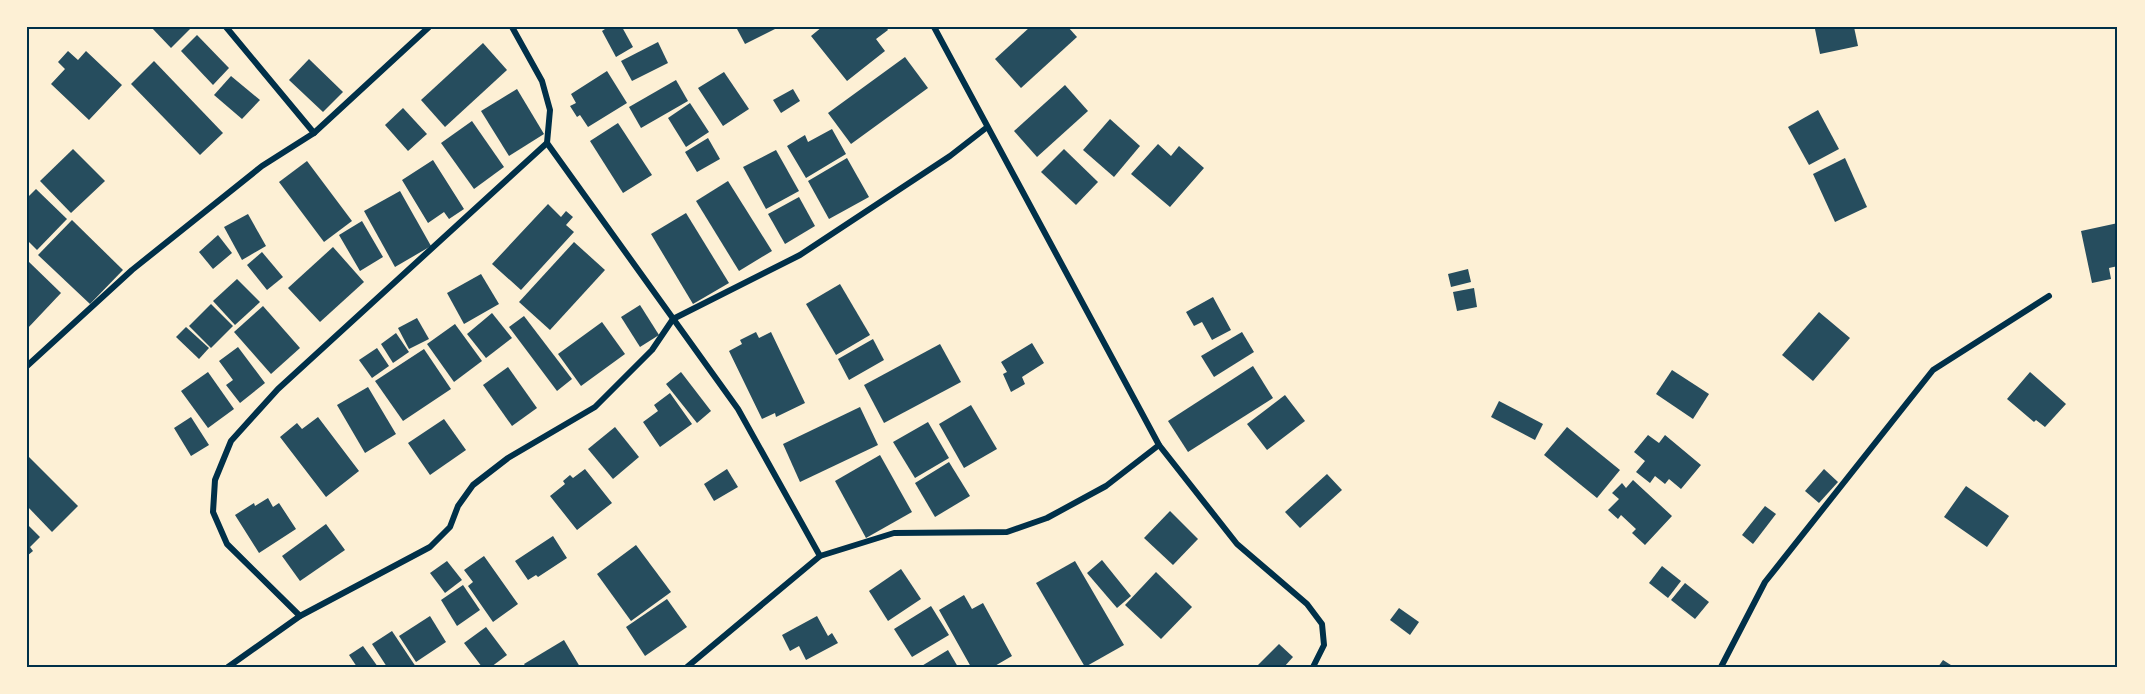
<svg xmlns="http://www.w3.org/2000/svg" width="2145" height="694" viewBox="0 0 2145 694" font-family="'DejaVu Sans',sans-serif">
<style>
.building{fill:#264d5e}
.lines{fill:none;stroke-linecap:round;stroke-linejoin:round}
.minor{stroke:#003049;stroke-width:6}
.neatline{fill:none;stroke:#003049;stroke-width:2}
</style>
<rect width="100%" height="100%" fill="#fdf0d5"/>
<g class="building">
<path d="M151,27H188L190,29L171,48Z"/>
<path d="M608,27H622L633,47L616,57L602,31Z"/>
<path d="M736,27H779L745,44Z"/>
<path d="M822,27H886L888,30L876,39L885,51L847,81L811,36Z"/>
<path d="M1030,27H1068L1077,37L1021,88L995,59Z"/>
<path d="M1825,27H1854L1858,46L1820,54L1815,29Z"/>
<path d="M197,35L229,68L213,85L181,51Z"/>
<path d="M658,42L668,63L632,81L621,61Z"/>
<path d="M483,43L507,70L445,127L421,100Z"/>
<path d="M68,51L78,60L86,51L122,85L89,120L51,84L65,69L58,62Z"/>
<path d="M905,57L928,88L851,144L828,113Z"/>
<path d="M309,59L343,92L323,112L289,80Z"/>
<path d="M154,61L223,133L200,155L131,84Z"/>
<path d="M607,71L627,103L588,127L580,115L577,117L570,106L576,103L571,94Z"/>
<path d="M724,72L749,109L723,126L698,88Z"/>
<path d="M231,76L260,100L242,119L214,95Z"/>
<path d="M676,80L688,101L641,128L629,107Z"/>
<path d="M1065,85L1088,111L1037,157L1014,131Z"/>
<path d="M517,89L544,134L509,156L481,111Z"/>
<path d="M793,89L800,101L781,113L773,100Z"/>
<path d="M690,103L709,132L686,147L668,118Z"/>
<path d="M403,108L427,134L408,151L385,125Z"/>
<path d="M1818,110L1839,149L1809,165L1788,127Z"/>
<path d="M1110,119L1140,146L1114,177L1083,150Z"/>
<path d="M472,121L504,167L474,189L441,143Z"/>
<path d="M618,123L652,175L623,193L590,141Z"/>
<path d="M832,129L846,154L806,178L787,146L805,135L808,142Z"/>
<path d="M708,138L720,159L697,172L685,152Z"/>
<path d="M1158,144L1171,156L1179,146L1204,168L1170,207L1131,174Z"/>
<path d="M73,149L105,181L71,213L40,181Z"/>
<path d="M1064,149L1098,182L1076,205L1041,172Z"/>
<path d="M776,150L799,191L766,209L743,167Z"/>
<path d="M847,158L869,197L829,219L808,181Z"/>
<path d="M1845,158L1867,207L1835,222L1813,174Z"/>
<path d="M433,160L464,209L449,219L444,212L428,223L402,180Z"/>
<path d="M307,161L352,221L324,242L279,182Z"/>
<path d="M728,181L772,251L739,271L696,201Z"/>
<path d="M36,189L67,219L37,250L27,240V198Z"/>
<path d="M400,191L431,246L395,267L364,211Z"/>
<path d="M799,197L815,226L785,244L768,214Z"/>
<path d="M548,204L561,217L566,211L573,217L566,225L574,232L521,290L492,264Z"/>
<path d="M686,213L729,283L693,304L651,234Z"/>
<path d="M248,214L266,246L242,260L224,227Z"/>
<path d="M72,220L123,270L90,304L38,255Z"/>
<path d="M362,221L383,257L360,271L339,235Z"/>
<path d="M2118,223V266L2109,268L2111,279L2092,283L2081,231Z"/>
<path d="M218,235L232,253L213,269L199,252Z"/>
<path d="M574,242L605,270L550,330L519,302Z"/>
<path d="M333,247L364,282L320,322L288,288Z"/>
<path d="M262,252L283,277L267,290L247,265Z"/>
<path d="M27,260L61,293L27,329Z"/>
<path d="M1468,269L1471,282L1451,287L1448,274Z"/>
<path d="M481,274L499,304L464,324L447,293Z"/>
<path d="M237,279L260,302L235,325L213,301Z"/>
<path d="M840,284L870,335L836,355L806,304Z"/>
<path d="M1474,288L1477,307L1457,311L1453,292Z"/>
<path d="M1213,297L1231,330L1212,340L1202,322L1194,326L1186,312Z"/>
<path d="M211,304L233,326L211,348L189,326Z"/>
<path d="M640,305L659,335L640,347L621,317Z"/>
<path d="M263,306L300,348L271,374L234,332Z"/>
<path d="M1819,312L1850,338L1813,381L1782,355Z"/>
<path d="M492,313L512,338L486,358L467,334Z"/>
<path d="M524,316L572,379L557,391L509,327Z"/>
<path d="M417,318L429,339L409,349L398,328Z"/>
<path d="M602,322L625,354L581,386L558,354Z"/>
<path d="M455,324L482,361L454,382L427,344Z"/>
<path d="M186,327L209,348L199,359L176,337Z"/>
<path d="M756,332L759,338L771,332L805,403L776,417L775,413L762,419L729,351L742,344L740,340Z"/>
<path d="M1242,332L1254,352L1214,377L1201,356Z"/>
<path d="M396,333L409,352L393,363L381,344Z"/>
<path d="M873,339L884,360L849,380L838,359Z"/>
<path d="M1032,343L1044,363L1022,377L1025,384L1011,392L1003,374L1007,372L1001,362Z"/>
<path d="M940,344L961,382L884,423L864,385Z"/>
<path d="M238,347L265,383L240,403L226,385L233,380L219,361Z"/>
<path d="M377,348L389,366L372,378L359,360Z"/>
<path d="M424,349L451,389L403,421L375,381Z"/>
<path d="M1253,366L1273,398L1188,452L1168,421Z"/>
<path d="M508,367L537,408L512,426L483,385Z"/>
<path d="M1672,370L1709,394L1693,419L1656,394Z"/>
<path d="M208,372L234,409L208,428L181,391Z"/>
<path d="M681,372L711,411L697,423L666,384Z"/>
<path d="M2030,372L2066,404L2045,427L2036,420L2034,422L2007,399Z"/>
<path d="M368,387L396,434L365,453L337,405Z"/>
<path d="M670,393L692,424L660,447L643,422L658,411L654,405Z"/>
<path d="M1285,395L1305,421L1267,450L1247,424Z"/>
<path d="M1499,401L1543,424L1535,440L1491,417Z"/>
<path d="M971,405L997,449L964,468L939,424Z"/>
<path d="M860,407L878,445L800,482L783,444Z"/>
<path d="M191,417L209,445L191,456L174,428Z"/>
<path d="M318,417L359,471L326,497L280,437L297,423L302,429Z"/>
<path d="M444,419L466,450L430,475L408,443Z"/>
<path d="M928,422L949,458L915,478L893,442Z"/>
<path d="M615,427L639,457L613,479L588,449Z"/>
<path d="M1567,427L1620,470L1597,498L1544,455Z"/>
<path d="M1648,435L1659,443L1665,435L1701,465L1681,489L1669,479L1665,484L1655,476L1650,483L1636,472L1645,461L1634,452Z"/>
<path d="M27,455L78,506L52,532L27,506Z"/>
<path d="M880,455L912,512L866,538L835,481Z"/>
<path d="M949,462L970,496L935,517L915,483Z"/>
<path d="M585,469L612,503L577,530L550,496L565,484L563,481L570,475L573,478Z"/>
<path d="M727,469L738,487L714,501L704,484Z"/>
<path d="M1824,469L1838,482L1819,503L1805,491Z"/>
<path d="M1327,474L1342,490L1300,528L1285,512Z"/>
<path d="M1633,480L1672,516L1645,545L1632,533L1636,529L1621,515L1618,519L1608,510L1619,499L1612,493L1622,483L1626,488Z"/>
<path d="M1966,486L2009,516L1987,547L1944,517Z"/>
<path d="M268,498L273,507L279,503L296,529L259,553L235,515L254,503L255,506Z"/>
<path d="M1765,506L1776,514L1753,544L1742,535Z"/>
<path d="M1170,511L1198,539L1173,565L1144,538Z"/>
<path d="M27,524L40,537L30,547L33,551L27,556Z"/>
<path d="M326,524L345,550L300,581L282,556Z"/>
<path d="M553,536L567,558L538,577L536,575L528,580L515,561Z"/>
<path d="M636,545L671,592L631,621L597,574Z"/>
<path d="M484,556L518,604L493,622L468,586L473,582L464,570Z"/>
<path d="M1102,560L1131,596L1117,608L1087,573Z"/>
<path d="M447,561L462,580L445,593L430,573Z"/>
<path d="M1075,561L1124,645L1085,667L1036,583Z"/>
<path d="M1662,566L1681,581L1668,598L1649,583Z"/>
<path d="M901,569L921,599L888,621L869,591Z"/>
<path d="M1156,572L1192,607L1161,639L1125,605Z"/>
<path d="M1685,583L1709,602L1695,619L1671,600Z"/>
<path d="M463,585L480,610L457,626L441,600Z"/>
<path d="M964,595L972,609L983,603L1012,656L993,667H971L939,610Z"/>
<path d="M667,599L687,627L645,656L626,627Z"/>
<path d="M931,606L949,635L912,657L894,629Z"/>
<path d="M1399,608L1419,622L1410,635L1390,620Z"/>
<path d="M430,616L446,642L416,662L399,636Z"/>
<path d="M817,616L828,636L832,633L838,643L806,660L799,646L790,651L782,635Z"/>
<path d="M486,627L507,655L491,667H482L464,643Z"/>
<path d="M392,631L416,667H387L372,644Z"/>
<path d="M564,640L580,667H526L524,664Z"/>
<path d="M1279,644L1293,657L1284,667H1259L1257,666Z"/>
<path d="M363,646L378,667H357L349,655Z"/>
<path d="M948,650L958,667H920Z"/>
<path d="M1943,660L1954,667H1938Z"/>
</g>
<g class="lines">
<g class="minor">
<path d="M226,27L314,133"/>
<path d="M934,27L1159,445L1237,544L1307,604L1322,624L1324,645L1313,667"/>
<path d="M547,143L738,409L820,556"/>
<path d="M27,366L132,270L262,166L314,133L429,27"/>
<path d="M300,616L227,544L213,512L215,480L231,441L278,389L547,143L550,110L542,81L512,27"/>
<path d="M228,667L300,616L430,547L450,527L458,506L473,485L508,458L595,407L652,350L673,319L800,255L950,156L986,128"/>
<path d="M687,667L820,556L894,533L1007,532L1047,518L1106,486L1159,445"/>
<path d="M1721,667L1765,582L1933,370L2049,296"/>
</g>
</g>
<rect width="2145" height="694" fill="none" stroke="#fdf0d5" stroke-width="57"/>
<rect x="28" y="28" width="2088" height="638" class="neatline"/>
</svg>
